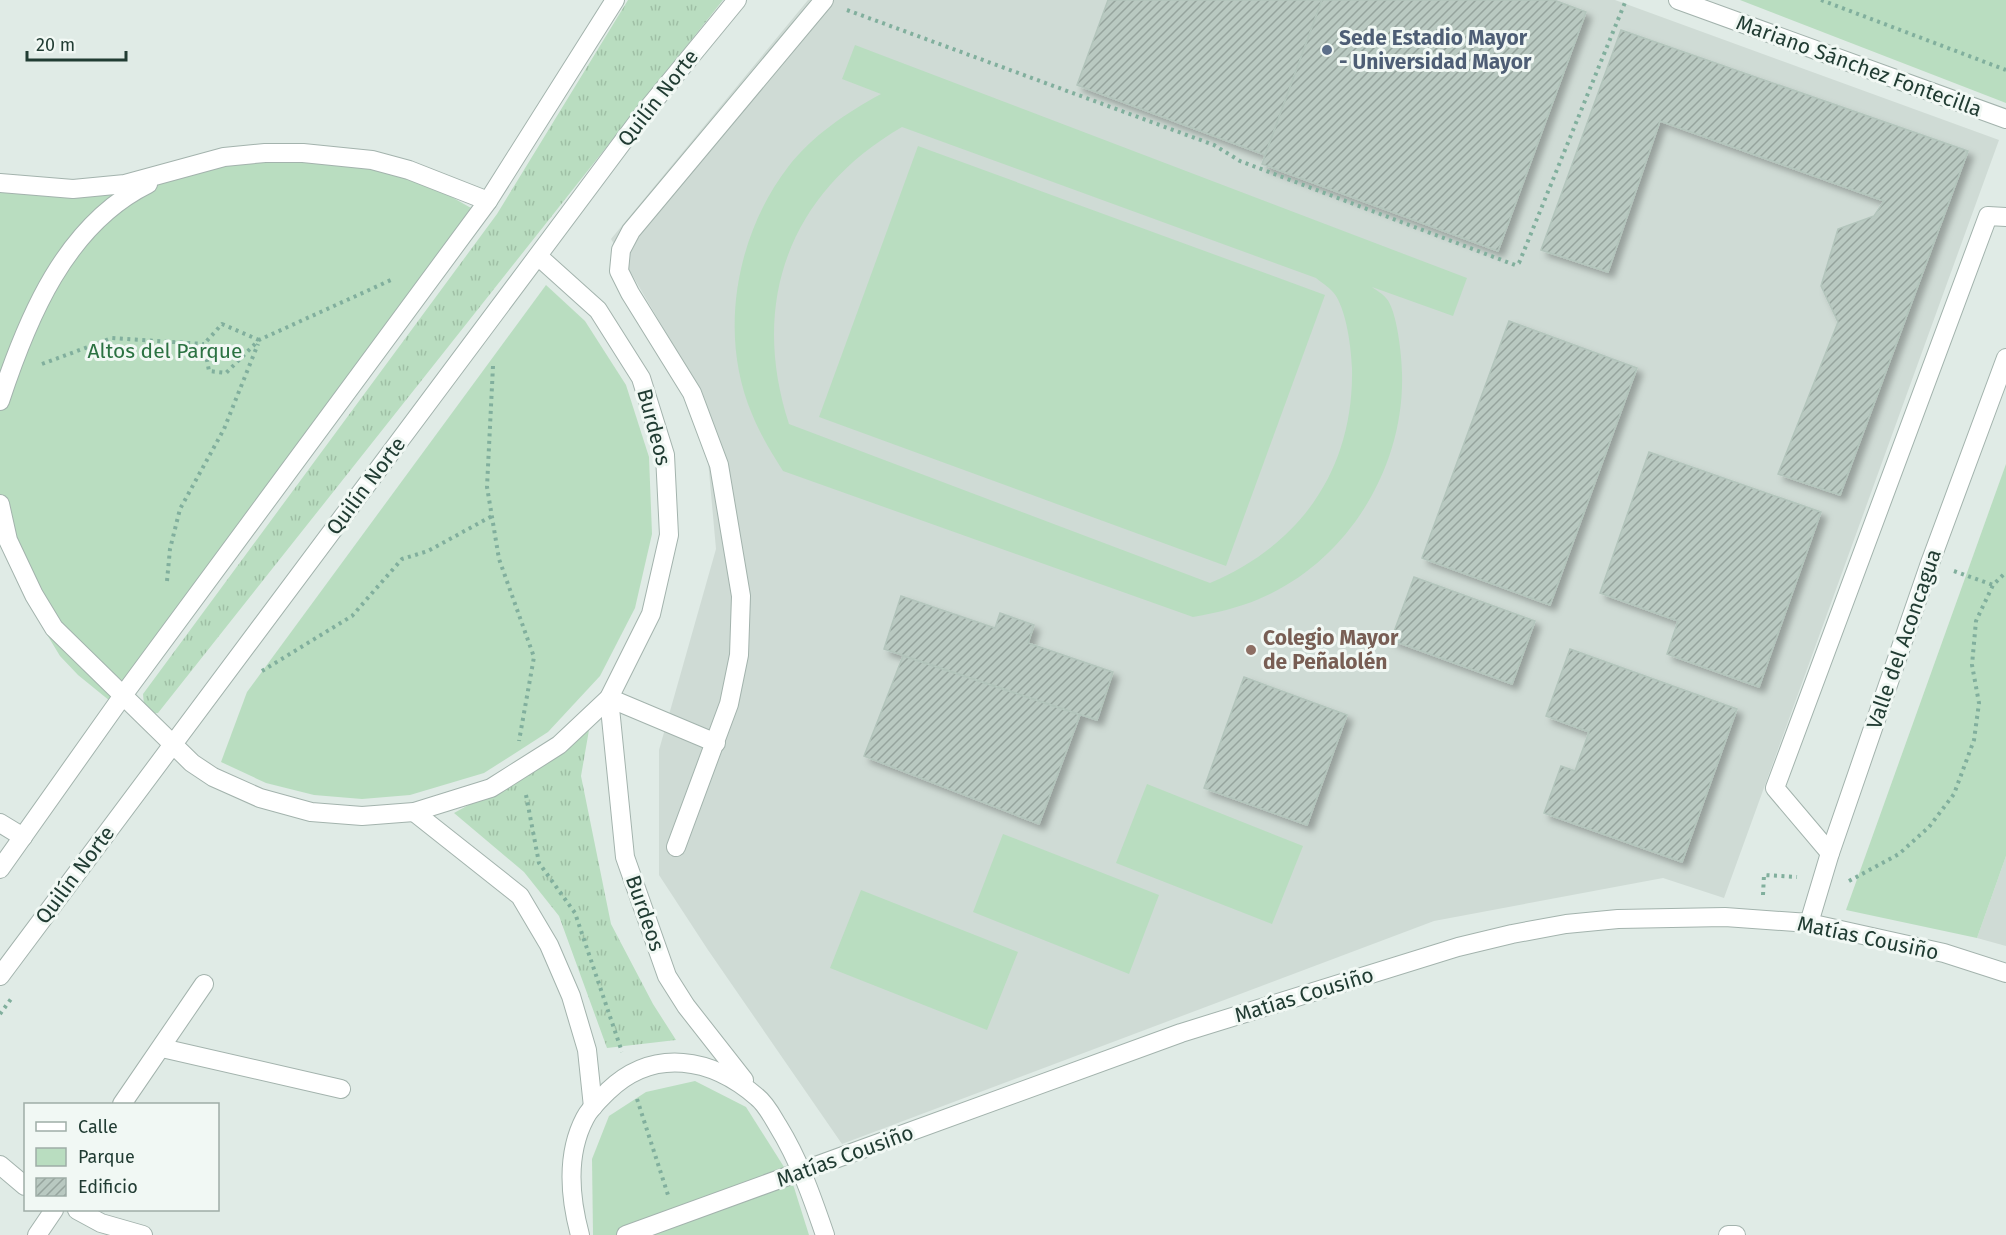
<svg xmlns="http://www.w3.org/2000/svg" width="2006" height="1235" viewBox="0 0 2006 1235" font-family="'Fira Sans',sans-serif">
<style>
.built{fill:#cfdbd5}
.grass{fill:url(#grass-tufts)}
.park{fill:#b9ddc0;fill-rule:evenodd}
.building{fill:url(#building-hatch);stroke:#b3c5bc;stroke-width:1.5;filter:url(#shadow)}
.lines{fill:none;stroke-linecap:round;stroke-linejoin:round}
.service-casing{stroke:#a3b3ad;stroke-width:20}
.minor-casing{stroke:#a3b3ad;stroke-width:20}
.tertiary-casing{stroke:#a3b3ad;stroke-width:20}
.path{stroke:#81af9d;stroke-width:4;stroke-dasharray:3 4.5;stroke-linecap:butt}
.service{stroke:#fff;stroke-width:18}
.minor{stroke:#fff;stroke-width:18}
.tertiary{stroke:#fff;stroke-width:18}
.service-dot{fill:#5c6f8a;stroke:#f1f8f4;stroke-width:2}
.education-dot{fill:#8d6e63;stroke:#f1f8f4;stroke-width:2}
.labels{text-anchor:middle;stroke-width:6;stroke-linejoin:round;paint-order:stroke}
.service-label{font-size:21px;font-weight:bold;fill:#4e5e75;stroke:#f1f8f4;text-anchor:start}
.street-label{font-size:21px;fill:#213c33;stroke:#f1f8f4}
.park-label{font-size:21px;fill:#2b7242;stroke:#f1f8f4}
.education-label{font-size:21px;font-weight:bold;fill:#785e54;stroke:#f1f8f4;text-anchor:start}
</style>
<defs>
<pattern id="grass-tufts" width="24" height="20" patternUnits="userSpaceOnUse" patternTransform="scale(1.5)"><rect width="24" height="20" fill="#b9ddc0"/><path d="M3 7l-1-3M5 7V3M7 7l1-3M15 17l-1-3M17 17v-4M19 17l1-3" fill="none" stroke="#9fbfa5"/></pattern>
<pattern id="building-hatch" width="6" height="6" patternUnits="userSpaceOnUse" patternTransform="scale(1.5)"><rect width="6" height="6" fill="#b9c9c1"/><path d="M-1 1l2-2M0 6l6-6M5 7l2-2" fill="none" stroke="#96a49d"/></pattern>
<filter id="shadow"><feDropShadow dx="5.5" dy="5.5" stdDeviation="3" flood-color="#0004"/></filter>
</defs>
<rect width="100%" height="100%" fill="#e0ebe6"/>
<g class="built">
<path d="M808,0H1615L1999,140L1724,898L1663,878L1434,921L842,1144L708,950L659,875V750L716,549L702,394L611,239Z"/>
<path d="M2006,856V946L1977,938Z"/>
</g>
<g class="grass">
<path d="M628,0H723L158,713L150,714L144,705L143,694L497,214Z"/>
<path d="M589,730L581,776L611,924L653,1004L676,1040L607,1048L559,916L524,872L454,813L525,774Z"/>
</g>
<g class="park">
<path d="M1740,0H2006V103Z"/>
<path d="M855,45L1467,278L1453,316L1372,287C1376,290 1383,294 1386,298C1397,309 1402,358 1402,373C1405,468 1347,562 1259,599C1238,608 1215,613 1193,617L783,471C771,452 760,434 752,414C718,334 736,235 788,167C813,135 846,113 881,94L842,79ZM902,127L1316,278C1322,283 1332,289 1336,296C1347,314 1351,347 1352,368C1354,468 1302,544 1210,583L789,424C749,301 790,192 902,127Z"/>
<path d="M918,146L1325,295L1226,566L819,417Z"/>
<path d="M266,160C313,162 361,162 407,176C431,184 454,199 477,211L110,701L78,675L60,656L40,623L26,594L0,497V190Z"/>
<path d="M546,285L585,321L626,385L649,457L652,534L635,608L600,676L548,732L517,752L484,773L410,795L362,799L314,795L266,783L221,762L247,692Z"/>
<path d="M2006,464V856L1977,938L1846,910Z"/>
<path d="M1147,784L1303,846L1272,924L1116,863Z"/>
<path d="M1003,834L1159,895L1129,974L973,912Z"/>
<path d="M861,890L1018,952L987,1030L830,968Z"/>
<path d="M695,1081L746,1107L791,1178L809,1235H593L592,1159L609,1116L646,1092Z"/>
</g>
<g class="building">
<path d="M1108,0H1322L1265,155L1077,85Z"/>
<path d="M1322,0H1554L1586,12L1498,251L1262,164Z"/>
<path d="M1621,30L1968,151L1840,495L1778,474L1838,322L1821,286L1838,229L1874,216L1884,201L1660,121L1608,272L1541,250Z"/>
<path d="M1509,321L1637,368L1550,605L1422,558Z"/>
<path d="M1649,452L1821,512L1759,687L1667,654L1678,621L1600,593Z"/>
<path d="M1414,577L1535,621L1512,684L1391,640Z"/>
<path d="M901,596L995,628L1000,613L1034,625L1028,643L1113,672L1097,720L884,649Z"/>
<path d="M1570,649L1737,709L1682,862L1544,813L1561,766L1575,771L1589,732L1546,716Z"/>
<path d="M903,656L1080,715L1039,824L864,756Z"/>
<path d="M1244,677L1347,715L1307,825L1204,788Z"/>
</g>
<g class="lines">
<g class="service-casing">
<g id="service">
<path d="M609,698L716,743"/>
<path d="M676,847L729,704L739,655L741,596L719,465L692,393L630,293L619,271L621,250L631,231L824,0"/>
<path d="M1830,853L1775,788L1988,216L2006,217"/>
</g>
</g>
<g class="minor-casing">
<g id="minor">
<path d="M0,183L73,189L125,184L224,157L265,153H303L372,160L409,170L488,201"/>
<path d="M0,401C27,319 65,225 148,184"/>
<path d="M0,504L8,540L34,595L54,628L192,763L213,777L260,798L311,812L362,816L414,812L491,788L559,745L609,698L651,614L669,535L665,455L641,378L598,310L538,256"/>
<path d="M609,698L625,857L667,976L686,1006L744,1080"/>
<path d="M414,812L520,896L549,945L571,996L587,1050L593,1107"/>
<path d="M0,823L23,837"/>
<path d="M1809,923L1830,853L1930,563L2006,358"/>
<path d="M162,1048L341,1089"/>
<path d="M122,1104L204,984"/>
<path d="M0,1165L25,1186"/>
<path d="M77,1210L101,1223L143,1235"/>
<path d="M37,1235L54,1210"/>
<path d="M580,1235C570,1198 566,1154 585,1118C590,1108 600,1099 608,1091C654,1047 712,1058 757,1097C766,1104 772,1116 778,1126C799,1160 812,1197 825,1235"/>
<path d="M626,1235L1181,1033L1458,947L1512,934L1566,924L1618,919L1725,917L1809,923L1944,953L2006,973"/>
<path d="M1728,1235H1736"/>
</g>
</g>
<g class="tertiary-casing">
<g id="tertiary">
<path d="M1678,0L2006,119"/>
<path d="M0,869L124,694L488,201L615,0"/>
<path d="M0,976L645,112L737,0"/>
</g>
</g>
<g class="path">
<path d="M1821,0L2006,70"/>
<path d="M847,10L1214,145L1240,161L1515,265L1519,263L1626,0"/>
<path d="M259,340L222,324L204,344L209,371L226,373L259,340L391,280"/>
<path d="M42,364L112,338L204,344"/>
<path d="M493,366L487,487L499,559L534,657L519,741"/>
<path d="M1954,571L1993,585"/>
<path d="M167,581L170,549L180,509L224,429L258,344"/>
<path d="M262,671L352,616L402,559L428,551L492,516"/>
<path d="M526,795L539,863L575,913L622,1052"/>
<path d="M1849,881L1899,854L1929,827L1954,794L1974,740L1979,703L1972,665L1976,621L1993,585L2006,572"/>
<path d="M1763,895L1764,875L1797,877"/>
<path d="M0,1014L11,999"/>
<path d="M637,1099L668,1195"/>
</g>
<use href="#service" class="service"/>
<use href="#minor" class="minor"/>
<use href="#tertiary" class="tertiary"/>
</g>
<circle class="service-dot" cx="1327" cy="50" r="6"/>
<circle class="education-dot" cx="1251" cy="650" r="6"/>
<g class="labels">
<g class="service-label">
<text x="1339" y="45">Sede Estadio Mayor<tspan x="1339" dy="24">- Universidad Mayor</tspan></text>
</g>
<g class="street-label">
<text transform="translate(1859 66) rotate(20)" y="7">Mariano Sánchez Fontecilla</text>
<text transform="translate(658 98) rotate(-52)" y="7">Quilín Norte</text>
<text transform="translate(654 427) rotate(75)" y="7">Burdeos</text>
<text transform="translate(366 486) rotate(-53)" y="7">Quilín Norte</text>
<text transform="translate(1904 639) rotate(-71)" y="7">Valle del Aconcagua</text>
<text transform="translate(75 875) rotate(-53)" y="7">Quilín Norte</text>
<text transform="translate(645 913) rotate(71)" y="7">Burdeos</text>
<text transform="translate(1868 938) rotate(12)" y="7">Matías Cousiño</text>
<text transform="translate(1304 995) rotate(-17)" y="7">Matías Cousiño</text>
<text transform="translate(845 1156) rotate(-20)" y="7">Matías Cousiño</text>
</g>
<g class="park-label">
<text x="165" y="358">Altos del Parque</text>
</g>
<g class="education-label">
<text x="1263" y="645">Colegio Mayor<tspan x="1263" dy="24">de Peñalolén</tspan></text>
</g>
</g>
<rect x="24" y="1103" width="195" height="108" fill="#f1f8f4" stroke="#9eada7" stroke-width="1.5"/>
<rect x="36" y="1122" width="30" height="9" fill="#ffffff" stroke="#9eada7" stroke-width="1.5"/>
<text x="78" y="1133" font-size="18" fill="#213c33">Calle</text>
<rect x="36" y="1148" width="30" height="18" fill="#b9ddc0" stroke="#9eada7" stroke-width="1.5"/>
<text x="78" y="1163" font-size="18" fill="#213c33">Parque</text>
<rect x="36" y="1178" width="30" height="18" fill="url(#building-hatch)" stroke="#9eada7" stroke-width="1.5"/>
<text x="78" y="1193" font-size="18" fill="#213c33">Edificio</text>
<path d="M27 51v9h99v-9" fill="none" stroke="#213c33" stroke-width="3"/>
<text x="36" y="51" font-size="18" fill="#213c33" stroke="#f1f8f4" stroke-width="4.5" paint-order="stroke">20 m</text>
</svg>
